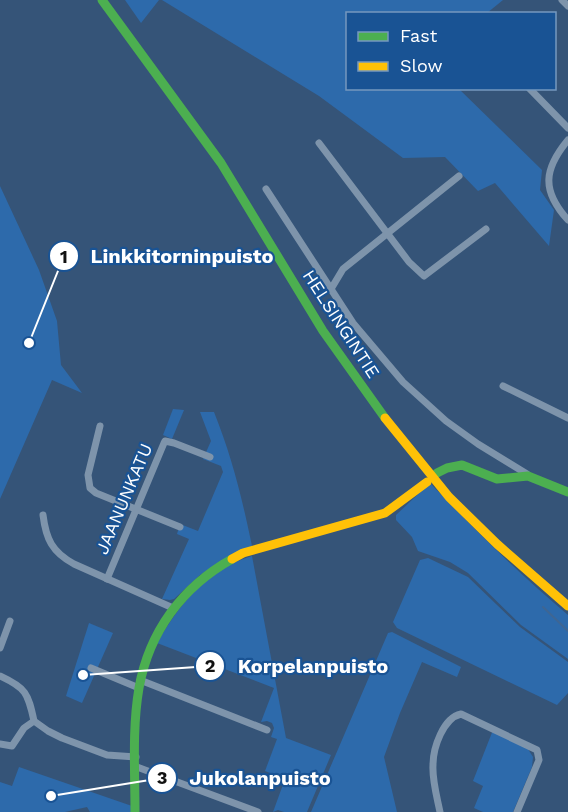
<svg xmlns="http://www.w3.org/2000/svg" width="568" height="812" viewBox="0 0 568 812" font-family="'Work Sans',sans-serif">
<style>
.green{fill:#2d6aab}
.lines{fill:none;stroke-linecap:round;stroke-linejoin:round}
.stream{stroke:#3e6694;stroke-width:2}
.street{stroke:#7e94ab;stroke-width:7}
.fast{stroke:#4caf50;stroke-width:9}
.slow{stroke:#ffc107;stroke-width:9}
.labels{text-anchor:middle;stroke-width:4.5;stroke-linejoin:round;paint-order:stroke}
.street-label{font-size:18px;fill:#fff;stroke:#195394}
.leader{fill:none;stroke:#fff;stroke-width:2}
.callout-dot{fill:#fff;stroke:#195394;stroke-width:2}
.mark-label{font-size:18px;text-anchor:middle;font-weight:bold;fill:#111}
.callout-label{font-size:20px;text-anchor:middle;font-weight:bold;fill:#fff;stroke:#195394;stroke-width:4.5;stroke-linejoin:round;paint-order:stroke}
</style>
<rect width="100%" height="100%" fill="#355478"/>
<g class="green">
<path d="M125,0H159L141,23Z"/>
<path d="M162,0H503L487,13L348,14V88L459,89L542,170L540,190L554,210L549,246L495,183L478,191L445,157L403,158L319,96Z"/>
<path d="M0,186L39,270L57,321L61,365L82,393L52,380L0,499Z"/>
<path d="M173,409L184,410L172,439L163,435Z"/>
<path d="M200,412H214C232,457 242,498 252,546L232,555L200,575L174,599L170,600L162,599L189,539L177,534L180,524L198,531L223,472L221,466L203,459L211,441Z"/>
<path d="M430,483C474,529 519,574 568,615V659L521,625L468,573L450,562L418,551L412,537L396,520V515Z"/>
<path d="M252,556L286,738L331,755L307,812H284L278,810L273,812L285,779L265,771L277,739L271,737L274,728L272,723L267,721L261,722L274,688L157,643C179,605 207,569 252,556Z"/>
<path d="M428,558L468,577L520,627L568,662V693L557,705L397,628L393,622L420,560Z"/>
<path d="M89,623L113,633L82,703L66,696Z"/>
<path d="M392,632L461,667L457,677L422,662L400,713L384,757L397,812H311L388,633Z"/>
<path d="M493,730L528,749L533,757L532,767L513,812H483L474,808L483,786L473,781Z"/>
<path d="M19,767L132,806V812H90L87,807L65,812H0V782L12,786Z"/>
</g>
<g class="lines">
<path class="stream" d="M543,607L568,631"/>
<g class="street">
<path d="M562,0L568,6"/>
<path d="M529,88L568,128"/>
<path d="M568,140C544,169 541,190 568,220"/>
<path d="M319,143L409,262L424,276L486,229"/>
<path d="M266,189L353,323L403,382L446,421L478,444L527,474"/>
<path d="M331,289L343,269L459,176"/>
<path d="M503,386L568,418"/>
<path d="M100,426L88,475L90,488L96,493L180,527"/>
<path d="M43,515C46,539 52,552 74,564L173,608"/>
<path d="M107,579L164,443L165,441L174,443L210,457"/>
<path d="M0,648L10,621"/>
<path d="M91,668L139,688"/>
<path d="M0,676C26,688 28,693 34,721L48,731L62,738L107,755L136,757"/>
<path d="M140,680L267,730"/>
<path d="M0,744L12,746L24,728L34,721"/>
<path d="M137,767L258,812"/>
<path d="M440,812C437,797 432,780 433,765C433,748 443,718 461,714L537,750L539,760L517,812"/>
</g>
<g class="fast">
<path d="M102,0L221,163L323,331L385,418"/>
<path d="M437,473L447,468L462,465L497,479L528,476L568,492"/>
<path d="M135,812C135,772 132,728 139,688C149,632 182,587 232,559"/>
</g>
<g class="slow">
<path d="M385,418L449,497L497,544L568,606"/>
<path d="M232,559L243,553L385,513L427,482"/>
</g>
</g>
<g class="labels">
<g class="street-label">
<text transform="translate(341 324) rotate(57)" y="6">HELSINGINTIE</text>
<text transform="translate(124 499) rotate(-67)" y="6">JAANUNKATU</text>
</g>
</g>
<path class="leader" d="M29 343L64 256M83 675L210 666M51 796L162 778"/>
<g class="callout-dot">
<circle cx="29" cy="343" r="6"/>
<circle cx="83" cy="675" r="6"/>
<circle cx="51" cy="796" r="6"/>
<circle cx="64" cy="256" r="15"/>
<circle cx="210" cy="666" r="15"/>
<circle cx="162" cy="778" r="15"/>
</g>
<g class="mark-label">
<text x="64" y="263">1</text>
<text x="210" y="672">2</text>
<text x="162" y="784">3</text>
</g>
<g class="callout-label">
<text x="182" y="263">Linkkitorninpuisto</text>
<text x="313" y="673">Korpelanpuisto</text>
<text x="260" y="785">Jukolanpuisto</text>
</g>
<rect x="346" y="12" width="210" height="78" fill="#195394" stroke="#7598bf" stroke-width="1.5"/>
<rect x="358" y="32" width="30" height="9" fill="#4caf50" stroke="#7598bf" stroke-width="1.5"/>
<text x="400" y="42" font-size="18" fill="#ffffff">Fast</text>
<rect x="358" y="62" width="30" height="9" fill="#ffc107" stroke="#7598bf" stroke-width="1.5"/>
<text x="400" y="72" font-size="18" fill="#ffffff">Slow</text>
</svg>
